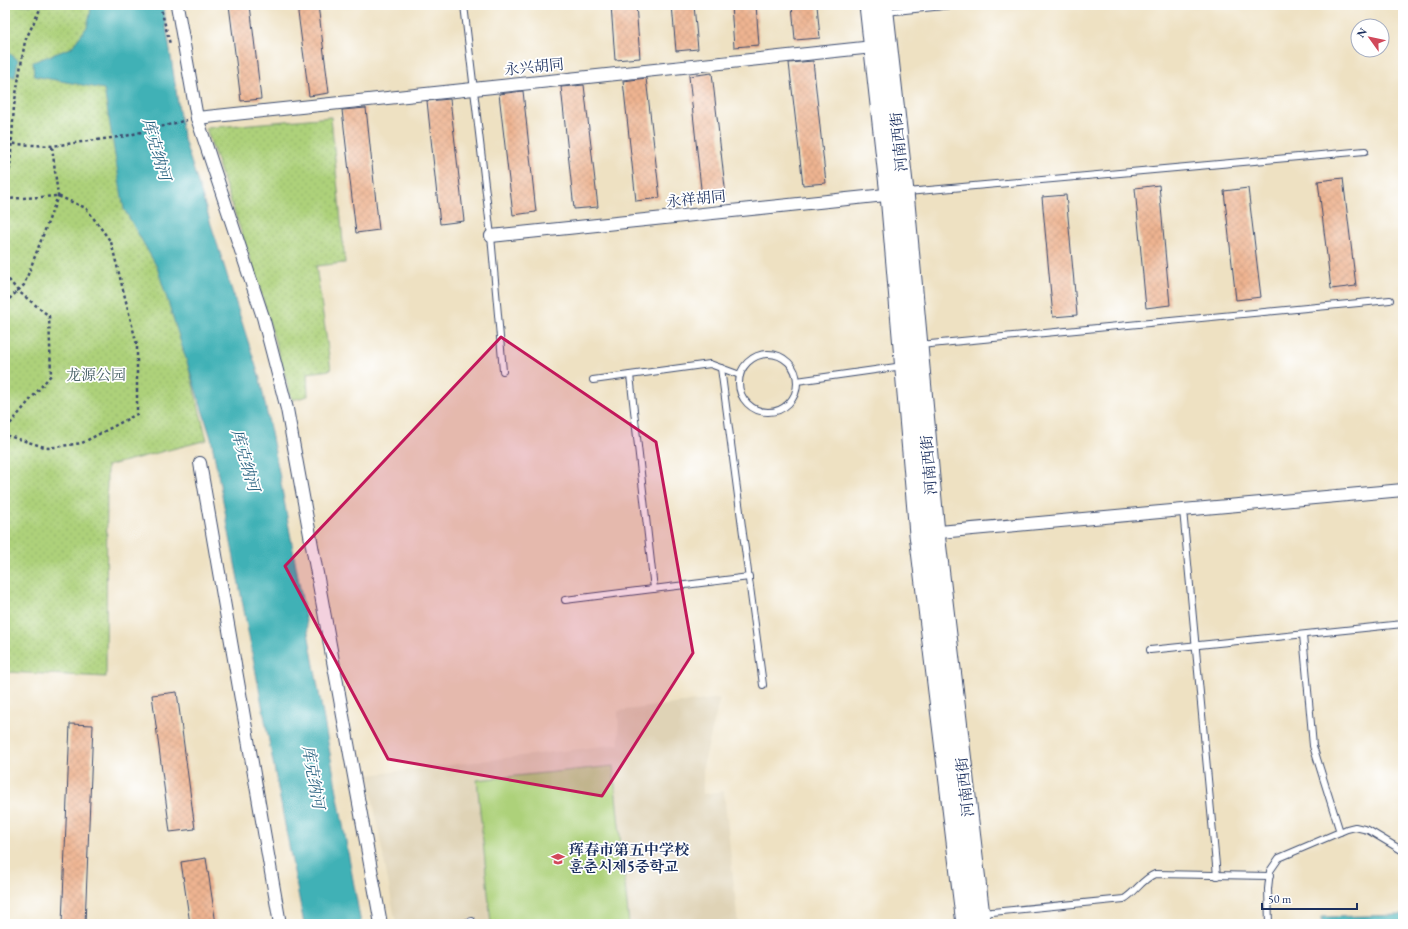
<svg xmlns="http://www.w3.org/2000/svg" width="1408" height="929" viewBox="0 0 1408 929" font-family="'EB Garamond','Noto Serif SC','Noto Serif KR',serif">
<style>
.built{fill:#dfd3b6}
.park{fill:url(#park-dots);stroke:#64806c}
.pitch{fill:#add17a;stroke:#64806c}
.water{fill:#40b1b6;stroke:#2e708a}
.building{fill:url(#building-cross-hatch)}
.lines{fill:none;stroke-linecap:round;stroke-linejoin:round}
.lane-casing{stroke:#3b4a6d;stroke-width:8}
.street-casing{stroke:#3b4a6d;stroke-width:14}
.primary-casing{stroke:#3b4a6d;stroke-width:21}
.path{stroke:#3b4a6d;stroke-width:2.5;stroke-dasharray:3 3;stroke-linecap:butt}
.lane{stroke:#fff;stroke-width:6}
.street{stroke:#fff;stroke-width:12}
.primary{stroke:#fff;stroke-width:19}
.marked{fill:#c2185b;fill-opacity:0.2;stroke:#c2185b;stroke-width:3;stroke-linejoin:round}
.labels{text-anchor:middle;stroke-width:3.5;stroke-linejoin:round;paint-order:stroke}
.street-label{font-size:15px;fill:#1b2f5e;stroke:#fff}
.park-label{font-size:15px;fill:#476066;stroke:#fff}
.poi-label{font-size:15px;font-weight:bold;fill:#1b2f5e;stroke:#fff;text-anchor:start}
.water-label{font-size:16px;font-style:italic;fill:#2a6381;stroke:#fff}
</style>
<defs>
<pattern id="park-dots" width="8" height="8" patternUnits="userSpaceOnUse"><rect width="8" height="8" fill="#add17a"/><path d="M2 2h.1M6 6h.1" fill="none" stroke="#94b46c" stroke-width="1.8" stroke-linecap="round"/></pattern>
<pattern id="building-cross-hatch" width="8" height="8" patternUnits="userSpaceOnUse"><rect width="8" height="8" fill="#eeb491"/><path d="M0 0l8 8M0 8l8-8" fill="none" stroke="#cc9b7f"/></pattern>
</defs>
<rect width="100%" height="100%" fill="#fff"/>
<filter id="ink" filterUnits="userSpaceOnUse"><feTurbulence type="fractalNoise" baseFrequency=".025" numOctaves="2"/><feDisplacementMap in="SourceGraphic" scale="8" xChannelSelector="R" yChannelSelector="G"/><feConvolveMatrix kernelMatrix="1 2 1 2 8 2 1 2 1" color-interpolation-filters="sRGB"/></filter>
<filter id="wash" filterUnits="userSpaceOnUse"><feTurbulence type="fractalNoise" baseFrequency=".012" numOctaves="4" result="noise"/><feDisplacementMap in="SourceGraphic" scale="16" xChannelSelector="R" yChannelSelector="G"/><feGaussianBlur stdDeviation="0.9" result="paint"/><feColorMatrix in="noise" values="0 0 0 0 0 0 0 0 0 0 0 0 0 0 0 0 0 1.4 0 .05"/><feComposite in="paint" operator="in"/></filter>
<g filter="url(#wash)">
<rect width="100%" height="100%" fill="#eee1c2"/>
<path class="built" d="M720,698L703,767V794L724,791L738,924H396L368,775L619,744L618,711Z"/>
<g class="park">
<path d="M5,5H97L207,440L107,466L106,677L5,672Z"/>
<path d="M331,117L345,263L316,266L331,370L307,373L308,396L292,400L256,276L206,128Z"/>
</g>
<path class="pitch" d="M613,766L629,924H491L477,780Z"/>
<g class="water">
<path d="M92,5H163L183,136L260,379L278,467L361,924H304L211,438L157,267L124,209L104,89L34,76L33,62L71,48L87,27Z"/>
<path d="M5,50L18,60L15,77L5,74Z"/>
<path d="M1403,915V924H1322V917Z"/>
</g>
<g id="blocks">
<g class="building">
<path d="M229,5H250L261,99L241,101Z"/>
<path d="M297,5H318L329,93L309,96Z"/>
<path d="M611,5H636L640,58L615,60Z"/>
<path d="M672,5H694L698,49L676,51Z"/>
<path d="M731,5H756L759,45L734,47Z"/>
<path d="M792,5H817L820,38L795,40Z"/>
<path d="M813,61L826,183L803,185L789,63Z"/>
<path d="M712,73L726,196L702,198L689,76Z"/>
<path d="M646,78L660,198L636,201L623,81Z"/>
<path d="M584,85L598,207L574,209L561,87Z"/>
<path d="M523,91L536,212L513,215L499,94Z"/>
<path d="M450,99L464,221L440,224L427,101Z"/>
<path d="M366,108L379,230L356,233L342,110Z"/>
<path d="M1343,178L1356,286L1331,289L1318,181Z"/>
<path d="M1159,185L1170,305L1146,308L1135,188Z"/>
<path d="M1248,188L1261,297L1236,300L1224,191Z"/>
<path d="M1066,195L1077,315L1053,317L1042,197Z"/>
<path d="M177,692L195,829L170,832L152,695Z"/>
<path d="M70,724L93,725L85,924H62Z"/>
<path d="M206,858L216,924H190L181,862Z"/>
</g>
</g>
</g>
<g filter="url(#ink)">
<use href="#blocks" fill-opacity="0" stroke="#3b4a6d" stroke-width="1"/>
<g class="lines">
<g class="lane-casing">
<g id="lane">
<path d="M464,5L491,236L503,371"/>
<path d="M886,12L953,5"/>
<path d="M907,192L1365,151"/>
<path d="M920,345L1390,300"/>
<circle cx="768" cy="383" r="29"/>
<path d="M721,368L763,685"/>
<path d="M630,375L654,589"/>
<path d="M593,380L710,364L740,375"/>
<path d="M797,381L903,366"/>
<path d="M1183,510L1217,876"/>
<path d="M565,600L749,577"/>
<path d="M1303,635L1313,746L1340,832"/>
<path d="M1150,650L1403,624"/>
<path d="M982,913L1124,899C1136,892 1142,879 1155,874L1270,876"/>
<path d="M461,924L472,921"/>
<path d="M1269,924L1268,889L1270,871L1279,858L1347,829L1355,827L1368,830L1403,851"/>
</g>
</g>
<g class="street-casing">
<g id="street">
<path d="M177,5L197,118L263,317L287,409L381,924"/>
<path d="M197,118L873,47"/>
<path d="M491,236L895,194"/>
<path d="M200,463L280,924"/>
<path d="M928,533L1403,490"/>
</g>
</g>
<g class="primary-casing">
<g id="primary">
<path d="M869,5L890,195L919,534L966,924"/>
<path d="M883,5L904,192L935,533L981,924"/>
</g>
</g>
<g class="path">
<path d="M160,5L170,44"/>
<path d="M5,135L15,144L52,146L126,136L187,120"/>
<path d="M5,182L10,168L14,106L25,41L42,5"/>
<path d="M5,199L58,196L86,208L111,242L137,345V414L82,443L48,448L5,435"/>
<path d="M5,275L18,291L49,316L51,375L5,430"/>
<path d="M5,303L24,285L58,196L52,146"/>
</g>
<use href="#lane" class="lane"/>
<use href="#street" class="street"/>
<use href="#primary" class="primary"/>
</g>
</g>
<path class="marked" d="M501,337L656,442L693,653L602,796L388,759L285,566Z"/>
<defs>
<g id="school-bare" transform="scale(1.08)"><path d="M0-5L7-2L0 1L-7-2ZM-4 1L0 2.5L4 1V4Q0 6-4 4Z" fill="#d1495b" stroke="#fff" stroke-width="2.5" paint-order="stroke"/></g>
</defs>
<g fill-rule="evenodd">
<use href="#school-bare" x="558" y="859"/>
</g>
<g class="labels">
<g class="street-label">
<text transform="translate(534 67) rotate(-6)" y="5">永兴胡同</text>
<text transform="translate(899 142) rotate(-96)" y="5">河南西街</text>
<text transform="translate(696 199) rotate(-6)" y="5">永祥胡同</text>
<text transform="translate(929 465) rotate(-95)" y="5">河南西街</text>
<text transform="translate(965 787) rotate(-97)" y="5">河南西街</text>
</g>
<g class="park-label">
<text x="96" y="380">龙源公园</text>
</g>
<g class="poi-label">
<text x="569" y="855">珲春市第五中学校<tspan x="569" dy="17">훈춘시제5중학교</tspan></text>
</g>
<g class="water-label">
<text transform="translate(157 149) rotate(74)" y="6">库克纳河</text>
<text transform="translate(246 460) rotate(74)" y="6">库克纳河</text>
<text transform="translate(314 777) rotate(80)" y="6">库克纳河</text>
</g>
</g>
<rect width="1408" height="929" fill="none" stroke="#fff" stroke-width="20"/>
<g transform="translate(1370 38) rotate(303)"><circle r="19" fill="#ffffff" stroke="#a4acbf"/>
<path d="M0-3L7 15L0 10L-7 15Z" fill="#d1495b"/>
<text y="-6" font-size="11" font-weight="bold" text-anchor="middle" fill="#1b2f5e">N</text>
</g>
<path d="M1262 903v6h95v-6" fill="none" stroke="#1b2f5e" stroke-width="2"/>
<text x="1268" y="903" font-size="12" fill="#1b2f5e" stroke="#ffffff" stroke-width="3" paint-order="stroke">50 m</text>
</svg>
